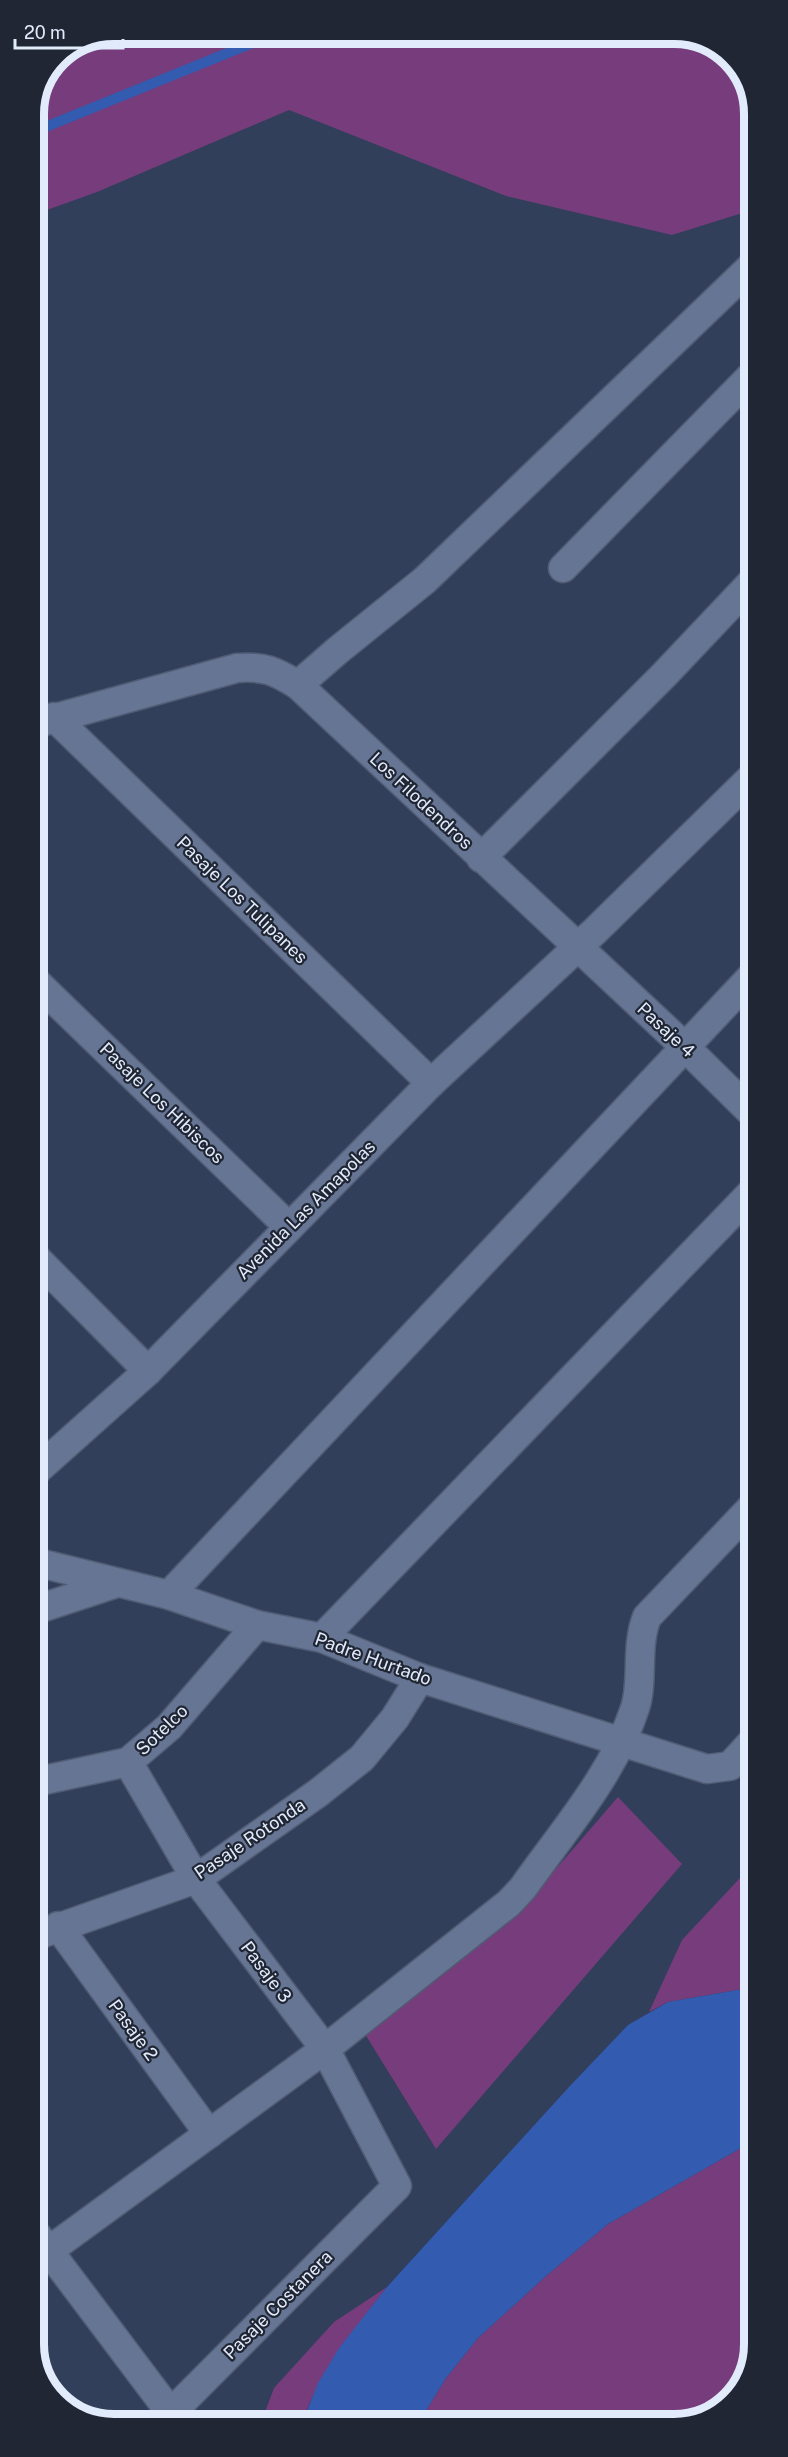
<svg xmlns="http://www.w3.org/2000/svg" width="788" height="2457" viewBox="0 0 788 2457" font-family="'Public Sans',sans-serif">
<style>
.green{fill:#763c7c}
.water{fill:#335bb0}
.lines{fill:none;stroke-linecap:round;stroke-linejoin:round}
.stream{stroke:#335bb0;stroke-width:10}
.street-casing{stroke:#515c74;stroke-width:31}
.street{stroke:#657593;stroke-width:28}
.labels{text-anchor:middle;stroke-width:4.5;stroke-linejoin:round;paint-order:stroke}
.street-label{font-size:18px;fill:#e2ebfc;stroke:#202633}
.rim{fill:none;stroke:#e2ebfc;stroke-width:8}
</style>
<rect width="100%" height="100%" fill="#313f5a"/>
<g class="green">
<path d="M114,33H680L727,53L752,93V210L672,235L506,196L289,110L97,192L33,215V109L57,56Z"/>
<path d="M618,1797L682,1864L436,2149L365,2034L535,1893Z"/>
<path d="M754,1863L755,1987L668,2002L649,2012L682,1940Z"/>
<path d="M755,2140V2344L738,2393L695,2421L419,2422L446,2378L478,2338L546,2276L608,2224Z"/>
<path d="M387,2287C354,2330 320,2370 302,2423H261L274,2388L334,2322Z"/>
</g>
<path class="water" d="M755,1987V2140L608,2224L546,2276L478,2338L446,2378L419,2422L302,2423L318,2383L339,2348L387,2287L569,2087L628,2025L668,2002Z"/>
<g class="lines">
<path class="stream" d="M33,132L277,33"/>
<g class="street-casing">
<g id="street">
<path d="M563,568L753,374"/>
<path d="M298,685L337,651L425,580L753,265"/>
<path d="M54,717L431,1083"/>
<path d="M34,724L237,668C265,666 275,671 298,685L684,1046L754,1115"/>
<path d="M481,858L664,675L753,581"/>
<path d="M34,980L289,1227"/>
<path d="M34,1256L148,1371"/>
<path d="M35,1472L148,1371L431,1083L595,931L753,776"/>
<path d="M35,1562L169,1595L257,1625L322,1638L420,1678L707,1769L730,1766L754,1740"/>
<path d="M169,1595L753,975"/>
<path d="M35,1610L117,1583"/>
<path d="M322,1638L754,1190"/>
<path d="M128,1762L196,1879L325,2049L397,2186L160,2424"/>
<path d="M35,1782L128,1762L169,1727L257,1625"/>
<path d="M58,1926L209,2134"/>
<path d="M35,1936L196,1879L318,1793L362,1758L395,1718L420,1678"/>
<path d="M36,2234L170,2412"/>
<path d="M36,2260L325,2049L509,1903L523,1888C563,1831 613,1775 635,1708C644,1680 635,1647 647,1617L754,1505"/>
</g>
</g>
<use href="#street" class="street"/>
</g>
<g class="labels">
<g class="street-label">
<text transform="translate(421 801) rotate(43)" y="6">Los Filodendros</text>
<text transform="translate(242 900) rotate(44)" y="6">Pasaje Los Tulipanes</text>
<text transform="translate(666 1030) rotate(43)" y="6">Pasaje 4</text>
<text transform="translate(162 1103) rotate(44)" y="6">Pasaje Los Hibiscos</text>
<text transform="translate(306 1210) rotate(-45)" y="6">Avenida Las Amapolas</text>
<text transform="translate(373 1659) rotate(20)" y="6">Padre Hurtado</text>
<text transform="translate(162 1730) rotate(-44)" y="6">Sotelco</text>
<text transform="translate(250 1839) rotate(-34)" y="6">Pasaje Rotonda</text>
<text transform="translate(266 1972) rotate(53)" y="6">Pasaje 3</text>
<text transform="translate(133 2030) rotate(54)" y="6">Pasaje 2</text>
<text transform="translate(278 2305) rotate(-45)" y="6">Pasaje Costanera</text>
</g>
</g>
<path d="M0 0H788V2457H0ZM114 44H674A70 70 0 0 1 744 114V2344A70 70 0 0 1 674 2414H114A70 70 0 0 1 44 2344V114A70 70 0 0 1 114 44Z" fill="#202633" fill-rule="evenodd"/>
<path class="rim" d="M114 44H674A70 70 0 0 1 744 114V2344A70 70 0 0 1 674 2414H114A70 70 0 0 1 44 2344V114A70 70 0 0 1 114 44Z"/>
<path d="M15 39v9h108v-9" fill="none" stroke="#e2ebfc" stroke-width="3"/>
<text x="24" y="39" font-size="18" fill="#e2ebfc" stroke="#202633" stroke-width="4.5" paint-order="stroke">20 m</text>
</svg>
